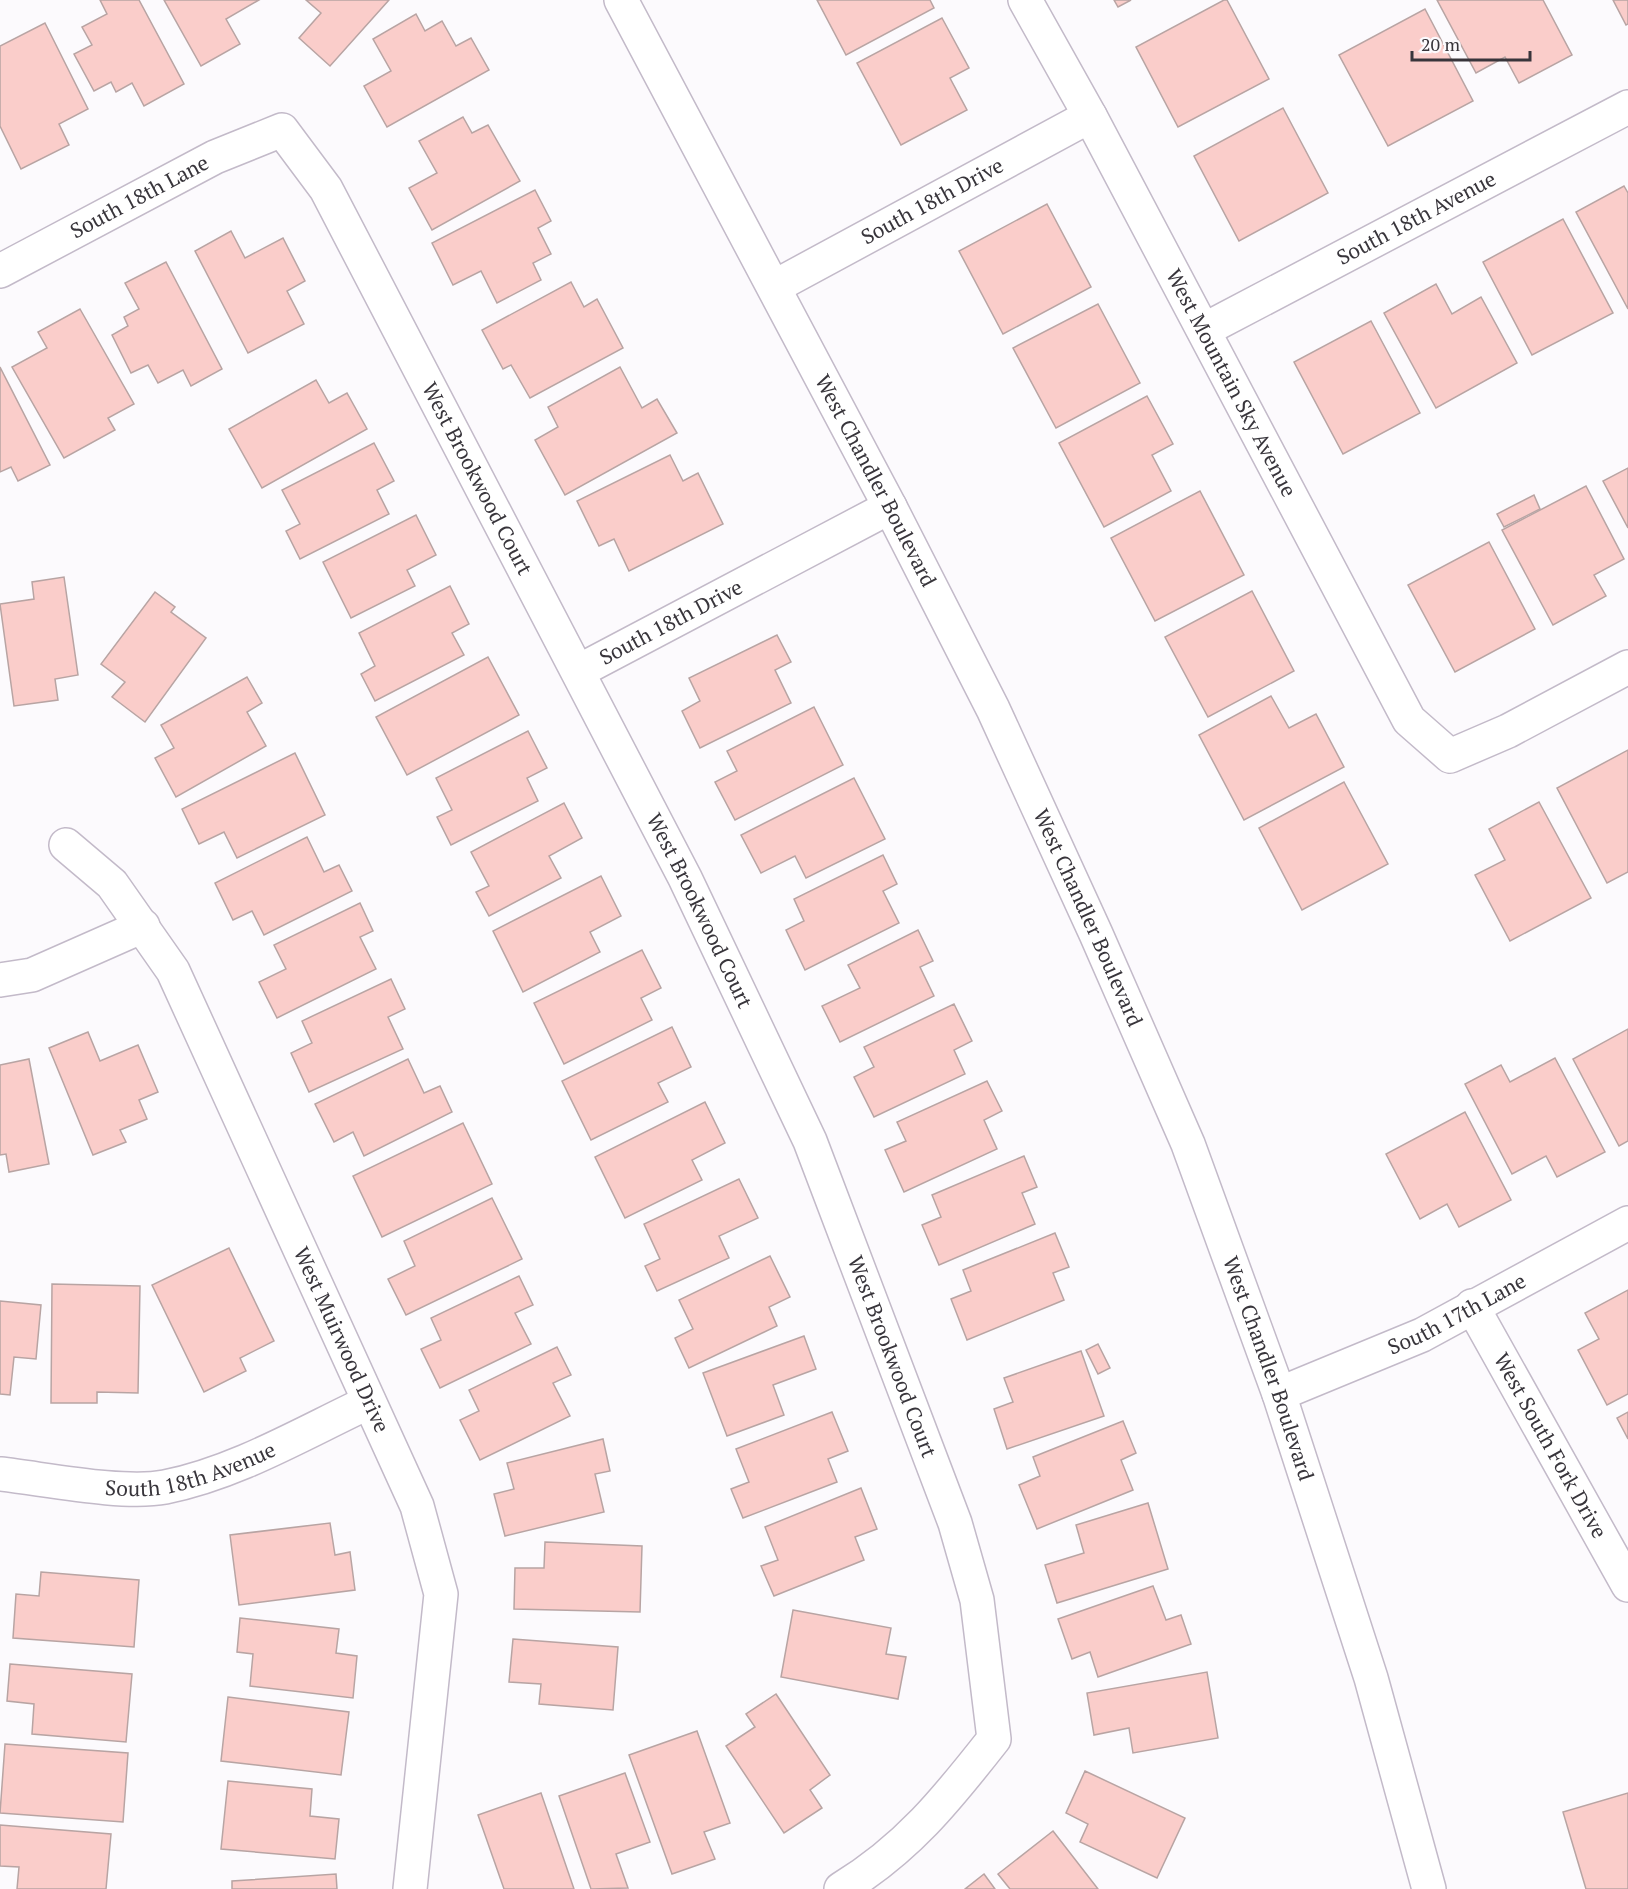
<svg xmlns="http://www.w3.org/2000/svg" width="1628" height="1889" viewBox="0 0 1628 1889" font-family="'PT Serif',serif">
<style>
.building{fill:#facdca;stroke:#b8a4a3;stroke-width:1.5}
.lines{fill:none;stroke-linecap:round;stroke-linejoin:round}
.minor-casing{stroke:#c3bac9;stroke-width:36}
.tertiary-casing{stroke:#c3bac9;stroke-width:36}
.minor{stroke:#fff;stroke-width:33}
.tertiary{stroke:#fff;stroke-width:33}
.labels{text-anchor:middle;stroke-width:5;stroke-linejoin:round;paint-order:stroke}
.street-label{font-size:21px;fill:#38353b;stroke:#fcfafd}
</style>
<rect width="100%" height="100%" fill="#fcfafd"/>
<g class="building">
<path d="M100,0H139L184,84L144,106L132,83L116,92L111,82L94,91L74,54L92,45L82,27L107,14Z"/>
<path d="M164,0H259L226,19L240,44L201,66Z"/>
<path d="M306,0H389L330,66L299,38L321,13Z"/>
<path d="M817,0H930L934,8L846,55Z"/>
<path d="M1114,0H1131L1118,7Z"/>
<path d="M1224,0H1227L1269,79L1178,127L1136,47Z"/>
<path d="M1437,0H1543L1572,55L1519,83L1505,57L1476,73Z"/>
<path d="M1613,0H1628V24L1626,25Z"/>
<path d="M1425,9L1473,101L1388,146L1339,55Z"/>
<path d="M416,14L425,31L442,21L456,46L471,38L489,70L387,127L364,86L391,71L373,39Z"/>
<path d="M942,18L969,68L950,78L967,110L901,145L857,63Z"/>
<path d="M45,23L88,109L59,124L69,145L21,169L0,126V46Z"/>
<path d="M1283,108L1328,193L1239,241L1194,156Z"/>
<path d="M463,117L472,133L488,125L520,181L432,230L409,188L437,173L419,141Z"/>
<path d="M1624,186L1628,193V309L1576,212Z"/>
<path d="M535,190L551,221L538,228L551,254L533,263L541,280L497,303L481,271L453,285L432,243Z"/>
<path d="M1047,204L1091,287L1003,334L959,251Z"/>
<path d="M1563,219L1613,313L1532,355L1483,262Z"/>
<path d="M231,231L245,258L283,238L305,281L287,291L304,324L248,353L195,251Z"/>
<path d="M166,262L222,369L191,386L183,370L158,383L148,365L131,373L112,335L128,326L124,317L139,309L125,283Z"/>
<path d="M571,282L584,307L597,299L623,348L530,398L511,365L503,369L482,330Z"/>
<path d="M1436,284L1452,314L1481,297L1517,363L1436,408L1384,313Z"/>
<path d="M1098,304L1140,383L1056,428L1013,348Z"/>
<path d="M80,309L134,404L108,418L115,430L64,458L12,367L47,348L38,332Z"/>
<path d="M1371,321L1420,413L1343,454L1294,362Z"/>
<path d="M0,367L50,465L18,481L11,467L0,472Z"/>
<path d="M620,367L642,408L657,399L677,433L565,495L535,440L558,427L548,407Z"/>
<path d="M316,380L329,403L347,393L367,429L262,488L229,429Z"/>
<path d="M1147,396L1173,444L1152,455L1171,491L1104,527L1059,443Z"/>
<path d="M374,443L394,481L377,490L389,514L300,559L286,531L300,524L282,490Z"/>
<path d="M670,455L683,481L698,473L723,524L629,571L614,539L599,546L577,501Z"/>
<path d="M1628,468V528L1603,481Z"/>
<path d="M1586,486L1624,559L1594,575L1606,596L1553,625L1502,530Z"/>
<path d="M1200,491L1244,575L1155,621L1111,538Z"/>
<path d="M1534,495L1540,509L1504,527L1497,514Z"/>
<path d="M416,515L436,555L407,570L415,586L351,618L323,562Z"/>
<path d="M1489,542L1535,629L1455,672L1408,585Z"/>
<path d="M64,577L78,675L55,679L58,700L14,706L0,604L34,599L32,582Z"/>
<path d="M450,586L469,624L452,633L464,655L375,701L361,674L375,666L359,633Z"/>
<path d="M1252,591L1294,671L1208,717L1165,637Z"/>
<path d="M155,592L175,607L171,612L206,638L145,722L112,697L125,682L101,664Z"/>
<path d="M777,635L791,662L775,670L791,703L700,748L682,711L700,701L689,678Z"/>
<path d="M488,657L519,715L407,775L376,717Z"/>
<path d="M247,677L262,703L247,712L266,746L176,797L155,758L174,748L161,725Z"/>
<path d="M1271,696L1289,728L1316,714L1344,767L1244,820L1199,735Z"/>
<path d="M814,707L843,765L735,820L715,782L737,771L727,751Z"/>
<path d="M528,731L547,768L527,778L538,801L451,845L437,817L452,810L436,778Z"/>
<path d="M1628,750V872L1607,883L1557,788Z"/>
<path d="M295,753L325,815L237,858L224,832L199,844L182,809Z"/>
<path d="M854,778L885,839L806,878L795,856L761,873L741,835Z"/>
<path d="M1344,782L1388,864L1302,910L1259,828Z"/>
<path d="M1539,802L1591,898L1510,941L1475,875L1505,860L1489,829Z"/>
<path d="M564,803L582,838L549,856L561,878L489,916L476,892L489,886L471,852Z"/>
<path d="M307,837L324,872L339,865L352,891L264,935L252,911L233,920L215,883Z"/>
<path d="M883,855L897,884L883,891L899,923L805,970L786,930L804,921L794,899Z"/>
<path d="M601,876L621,916L590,932L600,952L523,992L493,931Z"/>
<path d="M360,903L373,931L360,937L376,969L277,1018L259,982L286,969L274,945Z"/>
<path d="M918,930L933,961L920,967L934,996L840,1042L822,1006L860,988L848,965Z"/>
<path d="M642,950L661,988L641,998L652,1020L564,1064L534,1003Z"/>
<path d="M391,979L405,1009L388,1017L403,1049L309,1092L291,1053L312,1043L302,1021Z"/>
<path d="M954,1004L972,1041L954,1050L965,1074L874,1117L854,1077L874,1067L864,1047Z"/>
<path d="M672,1027L691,1067L658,1083L668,1102L591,1140L562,1081Z"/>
<path d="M1628,1029V1141L1619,1146L1573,1059Z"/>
<path d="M88,1032L100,1061L138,1045L158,1092L139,1100L147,1119L120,1130L126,1142L93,1155L49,1048Z"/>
<path d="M1555,1058L1605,1152L1557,1177L1546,1156L1512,1174L1465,1084L1501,1065L1510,1082Z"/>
<path d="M29,1059L49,1164L9,1172L6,1154L0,1155V1065Z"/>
<path d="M408,1059L424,1093L440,1086L452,1112L364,1156L353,1132L334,1142L315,1104Z"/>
<path d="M987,1081L1002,1111L984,1120L997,1149L904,1192L885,1150L906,1141L897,1122Z"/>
<path d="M705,1102L725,1143L692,1160L702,1180L625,1218L595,1157Z"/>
<path d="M1465,1112L1511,1200L1459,1227L1447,1204L1420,1219L1386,1154Z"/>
<path d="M463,1123L492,1184L382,1237L353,1176Z"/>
<path d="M1024,1156L1037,1187L1022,1193L1035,1224L939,1265L922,1225L941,1217L932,1195Z"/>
<path d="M739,1179L758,1218L719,1236L729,1258L657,1291L645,1266L660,1259L644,1224Z"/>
<path d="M492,1198L522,1259L406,1315L388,1279L415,1266L404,1241Z"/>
<path d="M1055,1233L1069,1267L1053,1273L1064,1300L967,1340L951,1299L971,1291L963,1270Z"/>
<path d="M229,1248L274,1341L240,1358L246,1371L204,1392L152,1285Z"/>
<path d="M770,1256L790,1297L769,1307L777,1326L689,1368L675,1338L693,1329L679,1300Z"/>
<path d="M519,1276L533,1305L515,1313L531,1344L440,1388L421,1349L441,1340L431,1318Z"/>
<path d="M52,1284L140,1286L138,1393L97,1392V1403H51Z"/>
<path d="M1628,1290V1394L1607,1405L1578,1350L1599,1339L1585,1313Z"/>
<path d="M0,1301L41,1305L36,1359L14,1357L10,1395L0,1394Z"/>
<path d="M804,1336L816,1369L773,1385L784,1415L727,1436L703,1373Z"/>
<path d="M1098,1344L1110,1368L1098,1374L1086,1350Z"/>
<path d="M557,1347L571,1375L553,1383L570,1416L480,1460L460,1420L479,1411L469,1390Z"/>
<path d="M1081,1351L1104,1416L1007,1449L994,1409L1013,1402L1004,1378Z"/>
<path d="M832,1412L848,1451L828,1459L837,1482L743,1518L731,1489L749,1482L736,1449Z"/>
<path d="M1628,1412V1439L1617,1418Z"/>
<path d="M1123,1421L1136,1453L1121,1460L1133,1490L1037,1529L1019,1485L1040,1476L1033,1457Z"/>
<path d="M603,1439L610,1471L595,1474L604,1512L505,1536L494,1494L514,1489L507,1463Z"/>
<path d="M861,1488L877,1529L855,1537L864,1560L774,1596L761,1566L778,1560L765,1527Z"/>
<path d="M1148,1503L1168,1569L1057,1603L1045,1565L1084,1553L1076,1525Z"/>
<path d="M330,1523L335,1555L350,1552L355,1590L239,1605L230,1535Z"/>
<path d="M545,1542L642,1546L640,1612L514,1609L515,1568H544Z"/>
<path d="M41,1572L139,1580L134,1647L13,1638L16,1594L39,1596Z"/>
<path d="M1153,1586L1166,1620L1181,1615L1191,1644L1098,1677L1090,1652L1072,1659L1058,1619Z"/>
<path d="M793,1610L891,1628L886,1654L906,1657L898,1699L781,1677Z"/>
<path d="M240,1618L339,1629L336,1653L357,1656L353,1698L250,1686L253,1654L237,1652Z"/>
<path d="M513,1639L618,1647L613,1710L539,1704L541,1684L509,1682Z"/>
<path d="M10,1664L132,1674L126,1742L32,1734L34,1704L7,1701Z"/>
<path d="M1207,1672L1218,1738L1133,1753L1129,1728L1094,1735L1087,1693Z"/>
<path d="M776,1694L830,1775L810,1790L822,1808L784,1833L726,1746L755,1727L746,1714Z"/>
<path d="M228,1697L349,1712L341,1775L221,1761Z"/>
<path d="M697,1731L730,1823L704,1832L715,1859L672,1874L629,1755Z"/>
<path d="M5,1744L128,1753L123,1822L0,1813Z"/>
<path d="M1085,1771L1185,1818L1157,1878L1080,1842L1088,1824L1066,1813Z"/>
<path d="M625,1773L650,1842L616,1854L628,1888L591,1889L559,1796Z"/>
<path d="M228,1781L312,1789L310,1816L339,1819L335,1859L221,1849Z"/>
<path d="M541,1793L574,1889H504L478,1815Z"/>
<path d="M1628,1793V1889H1586L1563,1812Z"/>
<path d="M0,1825L111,1834L106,1889H17L19,1867L0,1866Z"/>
<path d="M1053,1831L1098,1889H1010L998,1874Z"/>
<path d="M336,1874L337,1889H232V1881Z"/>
<path d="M984,1874L995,1889H965Z"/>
</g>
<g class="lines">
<g class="minor-casing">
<g id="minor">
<path id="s1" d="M1025,0L1090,116L1409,720L1450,756L1508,731L1628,667"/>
<path id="s2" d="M0,271L215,157L282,130L326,189L685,878L810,1141L955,1523L977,1600L994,1739C947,1799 907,1849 841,1889"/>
<path id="s3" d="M774,287L1090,116"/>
<path id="s4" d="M1204,330L1628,107"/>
<path id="s5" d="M579,671L890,507"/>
<path id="s6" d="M66,845L112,884L173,971L417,1506L441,1594L410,1889"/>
<path d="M0,980L32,975L143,926"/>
<path id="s7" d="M1472,1306L1628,1585"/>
<path id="s8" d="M1279,1394L1422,1335L1628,1223"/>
<path id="s9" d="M0,1474C45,1479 123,1495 165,1487C236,1473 303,1433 369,1402"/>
</g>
</g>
<g class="tertiary-casing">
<g id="tertiary">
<path id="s10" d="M621,0L890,507L993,709L1096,934L1188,1144L1279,1394L1371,1678L1429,1889"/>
</g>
</g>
<use href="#minor" class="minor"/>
<use href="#tertiary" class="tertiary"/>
</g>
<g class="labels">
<g class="street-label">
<text dy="7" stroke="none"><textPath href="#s2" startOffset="158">South 18th Lane</textPath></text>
<text dy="7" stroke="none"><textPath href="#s3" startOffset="180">South 18th Drive</textPath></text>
<text dy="7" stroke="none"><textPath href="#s4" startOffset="240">South 18th Avenue</textPath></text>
<text dy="7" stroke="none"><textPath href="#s1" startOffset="435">West Mountain Sky Avenue</textPath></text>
<text dy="7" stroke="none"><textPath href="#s2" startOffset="716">West Brookwood Court</textPath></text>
<text dy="7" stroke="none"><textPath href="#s10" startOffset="544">West Chandler Boulevard</textPath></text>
<text dy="7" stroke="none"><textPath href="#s5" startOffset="104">South 18th Drive</textPath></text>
<text dy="7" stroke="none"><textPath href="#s2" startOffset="1202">West Brookwood Court</textPath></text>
<text dy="7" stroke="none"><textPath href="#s10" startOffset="1030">West Chandler Boulevard</textPath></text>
<text dy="7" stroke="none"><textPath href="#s8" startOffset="195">South 17th Lane</textPath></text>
<text dy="7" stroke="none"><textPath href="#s6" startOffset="572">West Muirwood Drive</textPath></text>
<text dy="7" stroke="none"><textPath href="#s2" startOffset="1688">West Brookwood Court</textPath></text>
<text dy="7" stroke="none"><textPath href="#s10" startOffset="1516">West Chandler Boulevard</textPath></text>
<text dy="7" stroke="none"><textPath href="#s7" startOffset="160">West South Fork Drive</textPath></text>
<text dy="7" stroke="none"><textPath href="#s9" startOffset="194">South 18th Avenue</textPath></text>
</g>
</g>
<path d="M1412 51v9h118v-9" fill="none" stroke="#38353b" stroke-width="3"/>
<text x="1421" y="51" font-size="18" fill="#38353b" stroke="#fcfafd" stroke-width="4.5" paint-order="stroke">20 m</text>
</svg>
